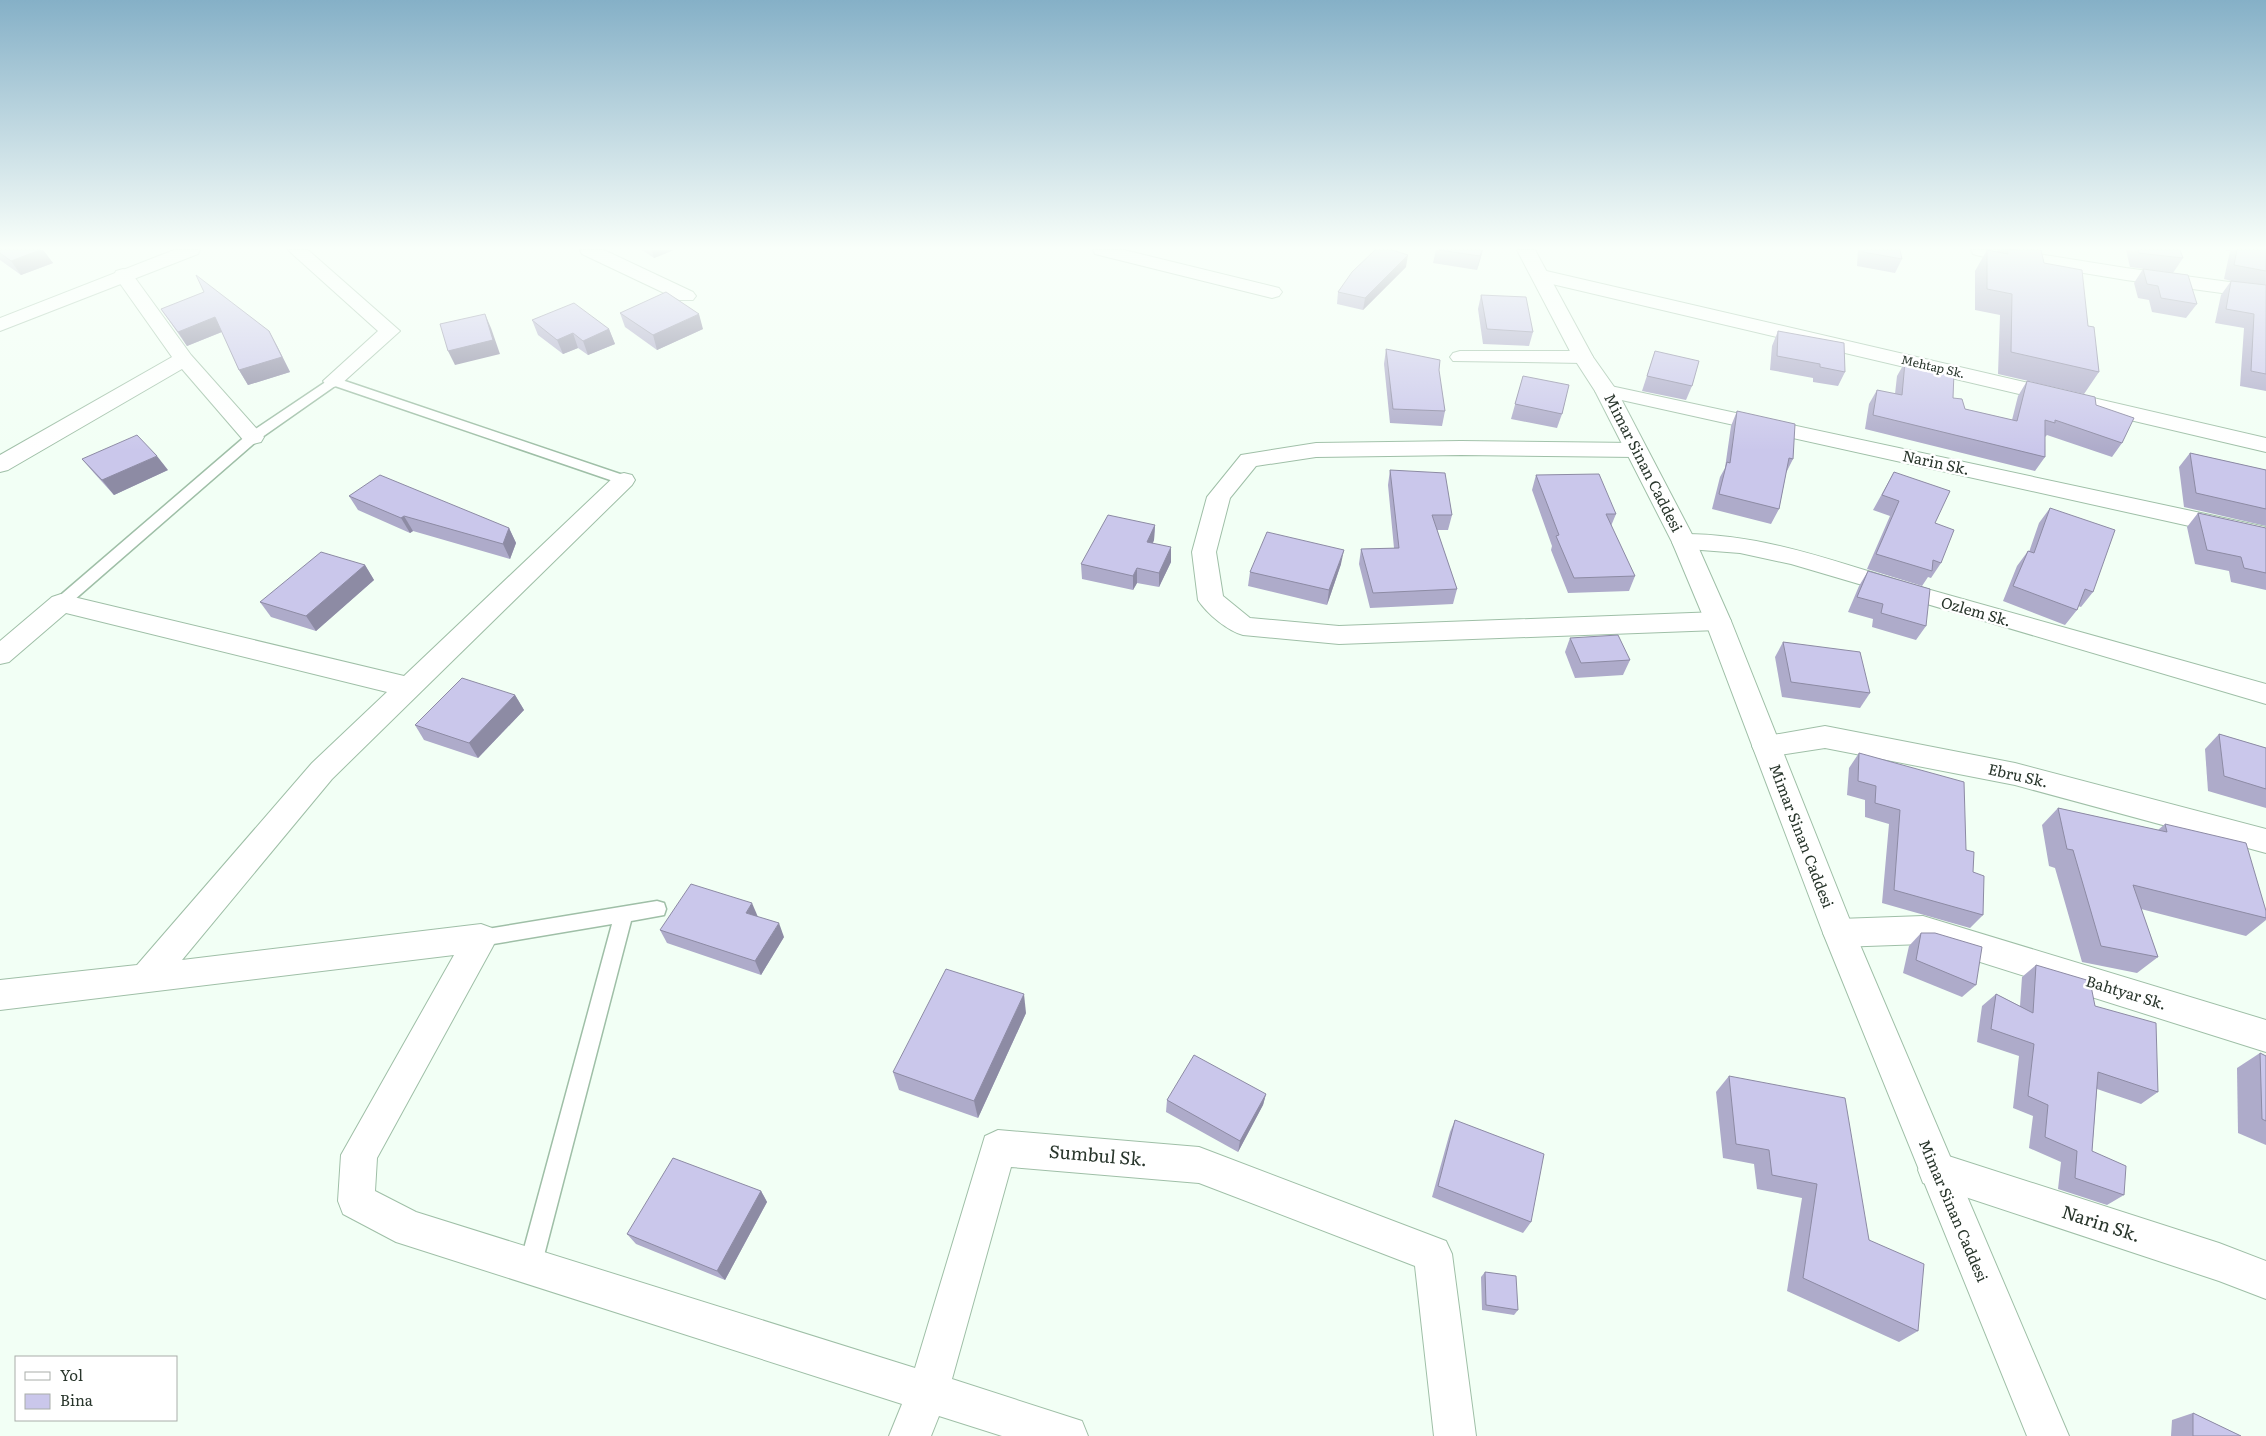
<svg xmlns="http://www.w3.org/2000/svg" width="2266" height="1436" viewBox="0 0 2266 1436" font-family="Literata,serif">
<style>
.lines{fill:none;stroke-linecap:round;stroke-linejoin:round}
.lane-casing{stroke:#9fbfa7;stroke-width:3}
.street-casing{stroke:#9fbfa7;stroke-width:2}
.secondary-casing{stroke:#9fbfa7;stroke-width:2}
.lane{fill:#fff;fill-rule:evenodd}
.street{fill:#fff;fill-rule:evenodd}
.secondary{fill:#fff;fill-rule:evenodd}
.wall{fill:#aeabca}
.shaded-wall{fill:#8d8ba4}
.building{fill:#cac7eb;stroke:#8d8ba4}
.labels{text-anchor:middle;stroke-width:5;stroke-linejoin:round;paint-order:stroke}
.far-street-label{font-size:12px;fill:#28352b;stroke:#fff}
.street-label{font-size:15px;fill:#28352b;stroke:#fff}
.near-street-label{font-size:18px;fill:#28352b;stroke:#fff}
</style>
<rect width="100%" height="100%" fill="#f2fff5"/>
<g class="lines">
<g class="lane-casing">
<g id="lane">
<path d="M333,377L629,477L631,480L624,484L619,483L335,386L258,440L66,607H56L54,603L56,599L248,434Z"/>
<path d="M657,901L664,903L666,909L664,915L631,921L541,1267L538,1275L530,1278L522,1275L519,1267L612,924L481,946L474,944L472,938L474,932L481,930Z"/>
</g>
</g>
<g class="street-casing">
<g id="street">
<path d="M288,250H308L400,331L340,385L333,387L326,385L323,381L378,331Z"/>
<path d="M580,250H604L693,292L696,296L693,300H679L582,254Z"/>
<path d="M1093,250H1124L1279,288L1282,292L1279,296L1272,298L1095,254Z"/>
<path d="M1971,250H2013L2126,268L2266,287V299L2126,280L1980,256L1973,254Z"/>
<path d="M123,269L130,271L191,355L264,437L261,442L253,444L245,442L182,369L8,470L0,472V455L172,357L114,275L116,271Z"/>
<path d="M1542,270L2266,438V452L1535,280L1533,276L1535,272Z"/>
<path d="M1460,351H1583L1590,353L1593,357L1590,361L1583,363L1453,361L1450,357L1453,353Z"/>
<path d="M1606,385L2266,527V543L1599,395L1595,391L1599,387Z"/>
<path d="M1461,441L1636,443L1644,445L1647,450L1644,455L1636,457L1461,455L1316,457L1256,466L1230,498L1216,552L1223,596L1250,618L1339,626L1718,612L1727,615L1731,621L1727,627L1718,630L1339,644L1243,635C1228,631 1207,614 1198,600L1192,552L1207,497L1241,455L1316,443Z"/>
<path d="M624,473L632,475L635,480L632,485L332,779L182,960L481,924L492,928L497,938L492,948L377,1158L375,1191L416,1212L915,1368L985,1136L998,1130L1199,1147L1446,1241L1452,1254L1476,1436H1434L1415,1266L1199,1183L1011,1167L952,1379L1082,1421L1088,1436H1002L939,1416L931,1436H889L902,1404L396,1242L343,1214L338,1201L341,1155L454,955L0,1010V980L137,965L312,763L387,692L66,613L9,662L0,664V641L52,597L61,594L404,676L616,475Z"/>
<path d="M1684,534C1769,534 1846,566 1927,589C2040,621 2153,652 2266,684V704L1791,564L1740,553L1675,548L1672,542L1675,536Z"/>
<path d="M1825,726L2015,763L2266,829V853L2015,785L1825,748L1766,757L1756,754L1752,746L1756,738Z"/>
<path d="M1923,916L2266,1020V1052L1923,944L1839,947L1828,943L1823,933L1828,923L1839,919Z"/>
<path d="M1936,1152L2219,1243L2266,1261V1299L2219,1281L1923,1183L1918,1170L1923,1157Z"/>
</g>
</g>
<g class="secondary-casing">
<g id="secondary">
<path d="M174,250H200L198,254L0,331V318Z"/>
<path d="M1517,250H1535L1593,357L1617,391L1696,542L1731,621L1855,933L2069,1436H2027L1823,933L1705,621L1672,542L1595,391L1573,357Z"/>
</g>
</g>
<use href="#lane" class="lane"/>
<use href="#street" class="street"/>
<use href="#secondary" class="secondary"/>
</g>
<g class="wall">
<path d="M0,250H43L53,263L21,275L0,260Z"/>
<path d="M642,250H674L654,258Z"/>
<path d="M1436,250H1483L1477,270L1433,263Z"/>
<path d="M1858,250H1900L1902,259L1895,273L1857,266Z"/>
<path d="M1987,250L1997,252L1998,250H2041L2044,263L2088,326L2099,372L2084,394L1998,374L2000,315L1975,310V271Z"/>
<path d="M2126,250H2180L2183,258L2173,273L2130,267Z"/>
<path d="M2225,250H2266V391L2240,386L2244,328L2215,323L2221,295L2231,281L2224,279L2230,251Z"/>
<path d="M1406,267L1363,310L1337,304L1338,292Z"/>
<path d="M2143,269L2197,304L2186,318L2152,312L2149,300L2138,298L2134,283Z"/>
<path d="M1481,295L1533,332L1529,346L1483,344L1478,309Z"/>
<path d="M161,309L269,331L277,346L290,372L248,385L239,370L222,332L187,346Z"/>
<path d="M620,313L703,329L657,350L625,327Z"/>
<path d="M532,320L609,329L615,344L588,355L578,348L563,354L538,335Z"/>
<path d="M1778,331L1845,372L1838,386L1813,382V378L1770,370L1772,346Z"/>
<path d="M1386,349L1445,411L1442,426L1390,423L1384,364Z"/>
<path d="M1655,351L1692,386L1686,400L1642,391Z"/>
<path d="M1905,362L1953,398L1965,409L2012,420L2018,396L2027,381L2096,405L2122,443L2112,457L2047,435L2045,437V457L2035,471L1865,429L1869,404L1877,390L1895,394L1897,376Z"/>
<path d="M1523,376L1562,414L1557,428L1511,419Z"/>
<path d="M1737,411L1793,459L1786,473L1779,509L1771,524L1712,509L1720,477L1725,468L1731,426Z"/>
<path d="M2190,453L2266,470V526L2184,507L2179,467Z"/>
<path d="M82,459L168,470L114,495L94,473Z"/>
<path d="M1390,470L1452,515L1448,530H1437L1457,589L1453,604L1370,608L1359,564L1361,549L1394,548L1388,485Z"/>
<path d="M1894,472L1935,523L1941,563L1931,578L1928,577L1922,586L1867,569L1890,516L1873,510Z"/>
<path d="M1536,475L1616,514L1611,526L1635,576L1629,591L1568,593L1551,550L1552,546L1532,490Z"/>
<path d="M349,496L509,528L516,543L510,559L413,531L410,533L358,510Z"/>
<path d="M2050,508L2093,592L2081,607L2078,606L2077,610L2065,625L2003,601L2017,566L2028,551L2029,552L2039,523Z"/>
<path d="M2198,513L2266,528V590L2231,582L2229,571L2195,564L2187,527Z"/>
<path d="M1155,525L1154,540L1153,543L1171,562L1159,587L1137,583L1133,590L1082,579L1081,564Z"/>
<path d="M1341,564L1327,605L1248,586L1250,572Z"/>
<path d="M365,565L374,580L316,631L271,617L260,602Z"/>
<path d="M1868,571L1926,626L1916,640L1872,627L1873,619L1848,612L1859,586Z"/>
<path d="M1570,638L1630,660L1623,675L1575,678L1565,652Z"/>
<path d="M1783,642L1870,693L1860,708L1782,697L1775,657Z"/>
<path d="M515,695L524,710L478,758L424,740L415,725Z"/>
<path d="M2219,734L2266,748V808L2208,791L2205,749Z"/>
<path d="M1859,753L1966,850L1973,872L1983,915L1970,928L1882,903L1889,824L1865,817V800L1847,795L1849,768Z"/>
<path d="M2058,808L2158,830L2165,824L2266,911V920L2246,936L2141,909L2158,957L2137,973L2082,962L2055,868L2049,866L2042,825Z"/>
<path d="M660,930L784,937L761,975L667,943Z"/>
<path d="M1921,933L1976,985L1962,997L1903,973L1909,946Z"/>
<path d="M2036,965L2095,1006L2158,1092L2141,1104L2097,1089L2092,1151L2124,1195L2107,1205L2058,1189L2061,1162L2029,1148L2033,1116L2013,1108L2019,1056L1977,1042L1982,1006L1996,994L2020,1006L2022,977Z"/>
<path d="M1026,1013L978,1118L899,1090L893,1072Z"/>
<path d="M2260,1053L2266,1056V1145L2238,1133L2237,1068Z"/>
<path d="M1729,1076L1869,1240L1918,1331L1899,1342L1787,1291L1802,1198L1757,1189L1754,1164L1723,1158L1716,1092Z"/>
<path d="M1266,1094L1263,1105L1238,1152L1166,1112L1167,1100Z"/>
<path d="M1455,1120L1531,1222L1523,1233L1432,1197L1450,1132Z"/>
<path d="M761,1191L767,1202L725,1280L636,1244L627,1234Z"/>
<path d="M1485,1272L1518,1310L1514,1315L1482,1310L1481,1277Z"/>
<path d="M2193,1413L2241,1436H2171L2172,1420Z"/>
</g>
<g class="shaded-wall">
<path d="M40,250H43L53,263L21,275L11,261Z"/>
<path d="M652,250H674L654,258Z"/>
<path d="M1482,250H1483L1477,270L1480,256Z"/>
<path d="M1408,255L1406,267L1363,310L1365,298Z"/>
<path d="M485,314L491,328L500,354L455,365L448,351Z"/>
<path d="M699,314L703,329L657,350L653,335Z"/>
<path d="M215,317L224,331L187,346L178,332Z"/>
<path d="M609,329L615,344L588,355L583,341Z"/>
<path d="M269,331L277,346L290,372L248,385L239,370Z"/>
<path d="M573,333L578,348L563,354L557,340Z"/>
<path d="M157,456L168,470L114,495L102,480Z"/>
<path d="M404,516L413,531L410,533L401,518Z"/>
<path d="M1155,525L1154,540L1146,557L1147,542Z"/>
<path d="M509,528L516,543L510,559L503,544Z"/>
<path d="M1171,547V562L1159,587V573Z"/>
<path d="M1344,550L1341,564L1327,605L1329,590Z"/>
<path d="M365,565L374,580L316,631L306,616Z"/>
<path d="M1137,568V583L1133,590V576Z"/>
<path d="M515,695L524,710L478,758L469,743Z"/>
<path d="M752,903L758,917L746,913Z"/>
<path d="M779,923L784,937L761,975L755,961Z"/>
<path d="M1024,994L1026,1013L978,1118L974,1101Z"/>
<path d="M1266,1094L1263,1105L1238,1152L1240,1141Z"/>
<path d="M761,1191L767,1202L725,1280L717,1271Z"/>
</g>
<g class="building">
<path d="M0,250H40L11,261L0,253Z"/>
<path d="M1375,250H1392L1408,255L1365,298L1338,292L1352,272Z"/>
<path d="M1439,250H1482L1480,256Z"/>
<path d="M1864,250H1900L1902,259L1863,252Z"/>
<path d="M1987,250L2008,254L2007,250H2041L2044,263L2082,270L2088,326L2094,327L2099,372L2011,352L2012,294L1987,289Z"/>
<path d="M2138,250H2180L2183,258L2139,253Z"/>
<path d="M2237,250H2266V271L2234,265Z"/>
<path d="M2143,269L2188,275L2197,304L2161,298L2158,286L2147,284Z"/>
<path d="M196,275L269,331L282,357L239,370L215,317L178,332L161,309L204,292Z"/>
<path d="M2231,281L2266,285V374L2251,371L2254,314L2226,309Z"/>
<path d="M666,292L699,314L653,335L620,313Z"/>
<path d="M1481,295L1526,297L1533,332L1487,329Z"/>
<path d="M574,303L609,329L583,341L573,333L557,340L532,320Z"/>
<path d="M485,314L493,340L448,351L440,324Z"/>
<path d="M1778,331L1844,343L1845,372L1820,367V364L1777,356Z"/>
<path d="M1386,349L1440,360L1439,370L1445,411L1393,409Z"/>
<path d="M1655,351L1699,361L1692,386L1647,376Z"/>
<path d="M1905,362L1954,372L1953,398L1962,399L1965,409L2017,421L2027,381L2095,397L2096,405L2134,418L2122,443L2055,420V423L2045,420V457L1873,415L1877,390L1902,395Z"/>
<path d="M1523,376L1569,385L1562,414L1515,404Z"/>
<path d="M1737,411L1795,424L1793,459L1789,458L1779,509L1719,494L1727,462L1730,463Z"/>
<path d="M137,435L157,456L102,480L82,459Z"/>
<path d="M2190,453L2266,470V509L2196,493Z"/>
<path d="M1390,470L1445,473L1452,515H1432L1457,589L1373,593L1361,549L1399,548Z"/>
<path d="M1894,472L1950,491L1935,523L1954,530L1941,563L1933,560L1932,571L1876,554L1899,501L1882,495Z"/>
<path d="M1599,474L1616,514H1606L1635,576L1574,578L1556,536L1559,535L1536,475Z"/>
<path d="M380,475L509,528L503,544L404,516L401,518L349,496Z"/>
<path d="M2050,508L2115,530L2093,592L2085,589L2077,610L2013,586L2028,551L2034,553Z"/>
<path d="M2198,513L2266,528V573L2244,568L2241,557L2207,550Z"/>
<path d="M1108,515L1155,525L1147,542L1171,547L1159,573L1137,568L1133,576L1081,564Z"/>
<path d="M1267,532L1344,550L1329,590L1250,572Z"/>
<path d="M321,552L365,565L306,616L260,602Z"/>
<path d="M1868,571L1930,589L1926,626L1881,613L1883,604L1857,597Z"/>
<path d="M1618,635L1630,660L1581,663L1570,638Z"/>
<path d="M1783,642L1860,652L1870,693L1791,682Z"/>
<path d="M462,678L515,695L469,743L415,725Z"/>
<path d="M2219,734L2266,748V789L2224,776Z"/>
<path d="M1859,753L1964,782L1966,850L1974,852L1973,872L1984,876L1983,915L1894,890L1900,810L1875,803L1876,786L1858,781Z"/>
<path d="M2058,808L2167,832L2165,824L2246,843L2266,911V918L2133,885L2158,957L2101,946L2073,850L2067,849Z"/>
<path d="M691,884L752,903L746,913L779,923L755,961L660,930Z"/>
<path d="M1921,933H1935L1982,947L1976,985L1916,960Z"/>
<path d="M2036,965L2090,981L2095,1006L2156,1023L2158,1092L2098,1072L2092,1151L2126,1166L2124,1195L2075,1178L2077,1151L2045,1137L2048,1105L2028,1096L2034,1044L1991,1029L1996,994L2033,1013Z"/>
<path d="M946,969L1024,994L974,1101L893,1072Z"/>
<path d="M2260,1053L2266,1056V1121L2262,1119Z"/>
<path d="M1194,1055L1266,1094L1240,1141L1167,1100Z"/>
<path d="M1729,1076L1845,1098L1869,1240L1924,1264L1918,1331L1803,1278L1817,1184L1772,1175L1769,1150L1736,1144Z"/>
<path d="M1455,1120L1544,1154L1531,1222L1438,1186Z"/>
<path d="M673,1158L761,1191L717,1271L627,1234Z"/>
<path d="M1485,1272L1516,1276L1518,1310L1486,1305Z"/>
<path d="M2193,1413L2241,1436H2193Z"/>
</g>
<linearGradient id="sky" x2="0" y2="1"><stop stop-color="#85b0c7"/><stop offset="0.55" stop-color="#f9fffa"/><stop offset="1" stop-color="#f9fffa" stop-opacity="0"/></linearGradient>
<rect width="2266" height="451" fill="url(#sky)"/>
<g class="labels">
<g class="far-street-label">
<text transform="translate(1933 367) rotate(13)" y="4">Mehtap Sk.</text>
</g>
<g class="street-label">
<text transform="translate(1643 463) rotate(63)" y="5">Mimar Sinan Caddesi</text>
<text transform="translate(1936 463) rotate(12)" y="5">Narin Sk.</text>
<text transform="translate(1976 612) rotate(16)" y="5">Ozlem Sk.</text>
<text transform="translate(2018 776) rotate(13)" y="5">Ebru Sk.</text>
<text transform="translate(1801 836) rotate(69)" y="5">Mimar Sinan Caddesi</text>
<text transform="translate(2126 993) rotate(17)" y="5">Bahtyar Sk.</text>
<text transform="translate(1953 1211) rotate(67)" y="5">Mimar Sinan Caddesi</text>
</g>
<g class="near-street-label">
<text transform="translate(1098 1156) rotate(5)" y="6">Sumbul Sk.</text>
<text transform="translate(2101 1224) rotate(18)" y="6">Narin Sk.</text>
</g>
</g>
<rect x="15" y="1356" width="162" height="65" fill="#ffffff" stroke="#a9aeaa"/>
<rect x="25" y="1372" width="25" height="8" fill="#ffffff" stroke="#a9aeaa"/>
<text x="60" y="1381" font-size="15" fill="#28352b">Yol</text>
<rect x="25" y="1394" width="25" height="15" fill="#cac7eb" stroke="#a9aeaa"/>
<text x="60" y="1406" font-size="15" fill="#28352b">Bina</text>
</svg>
